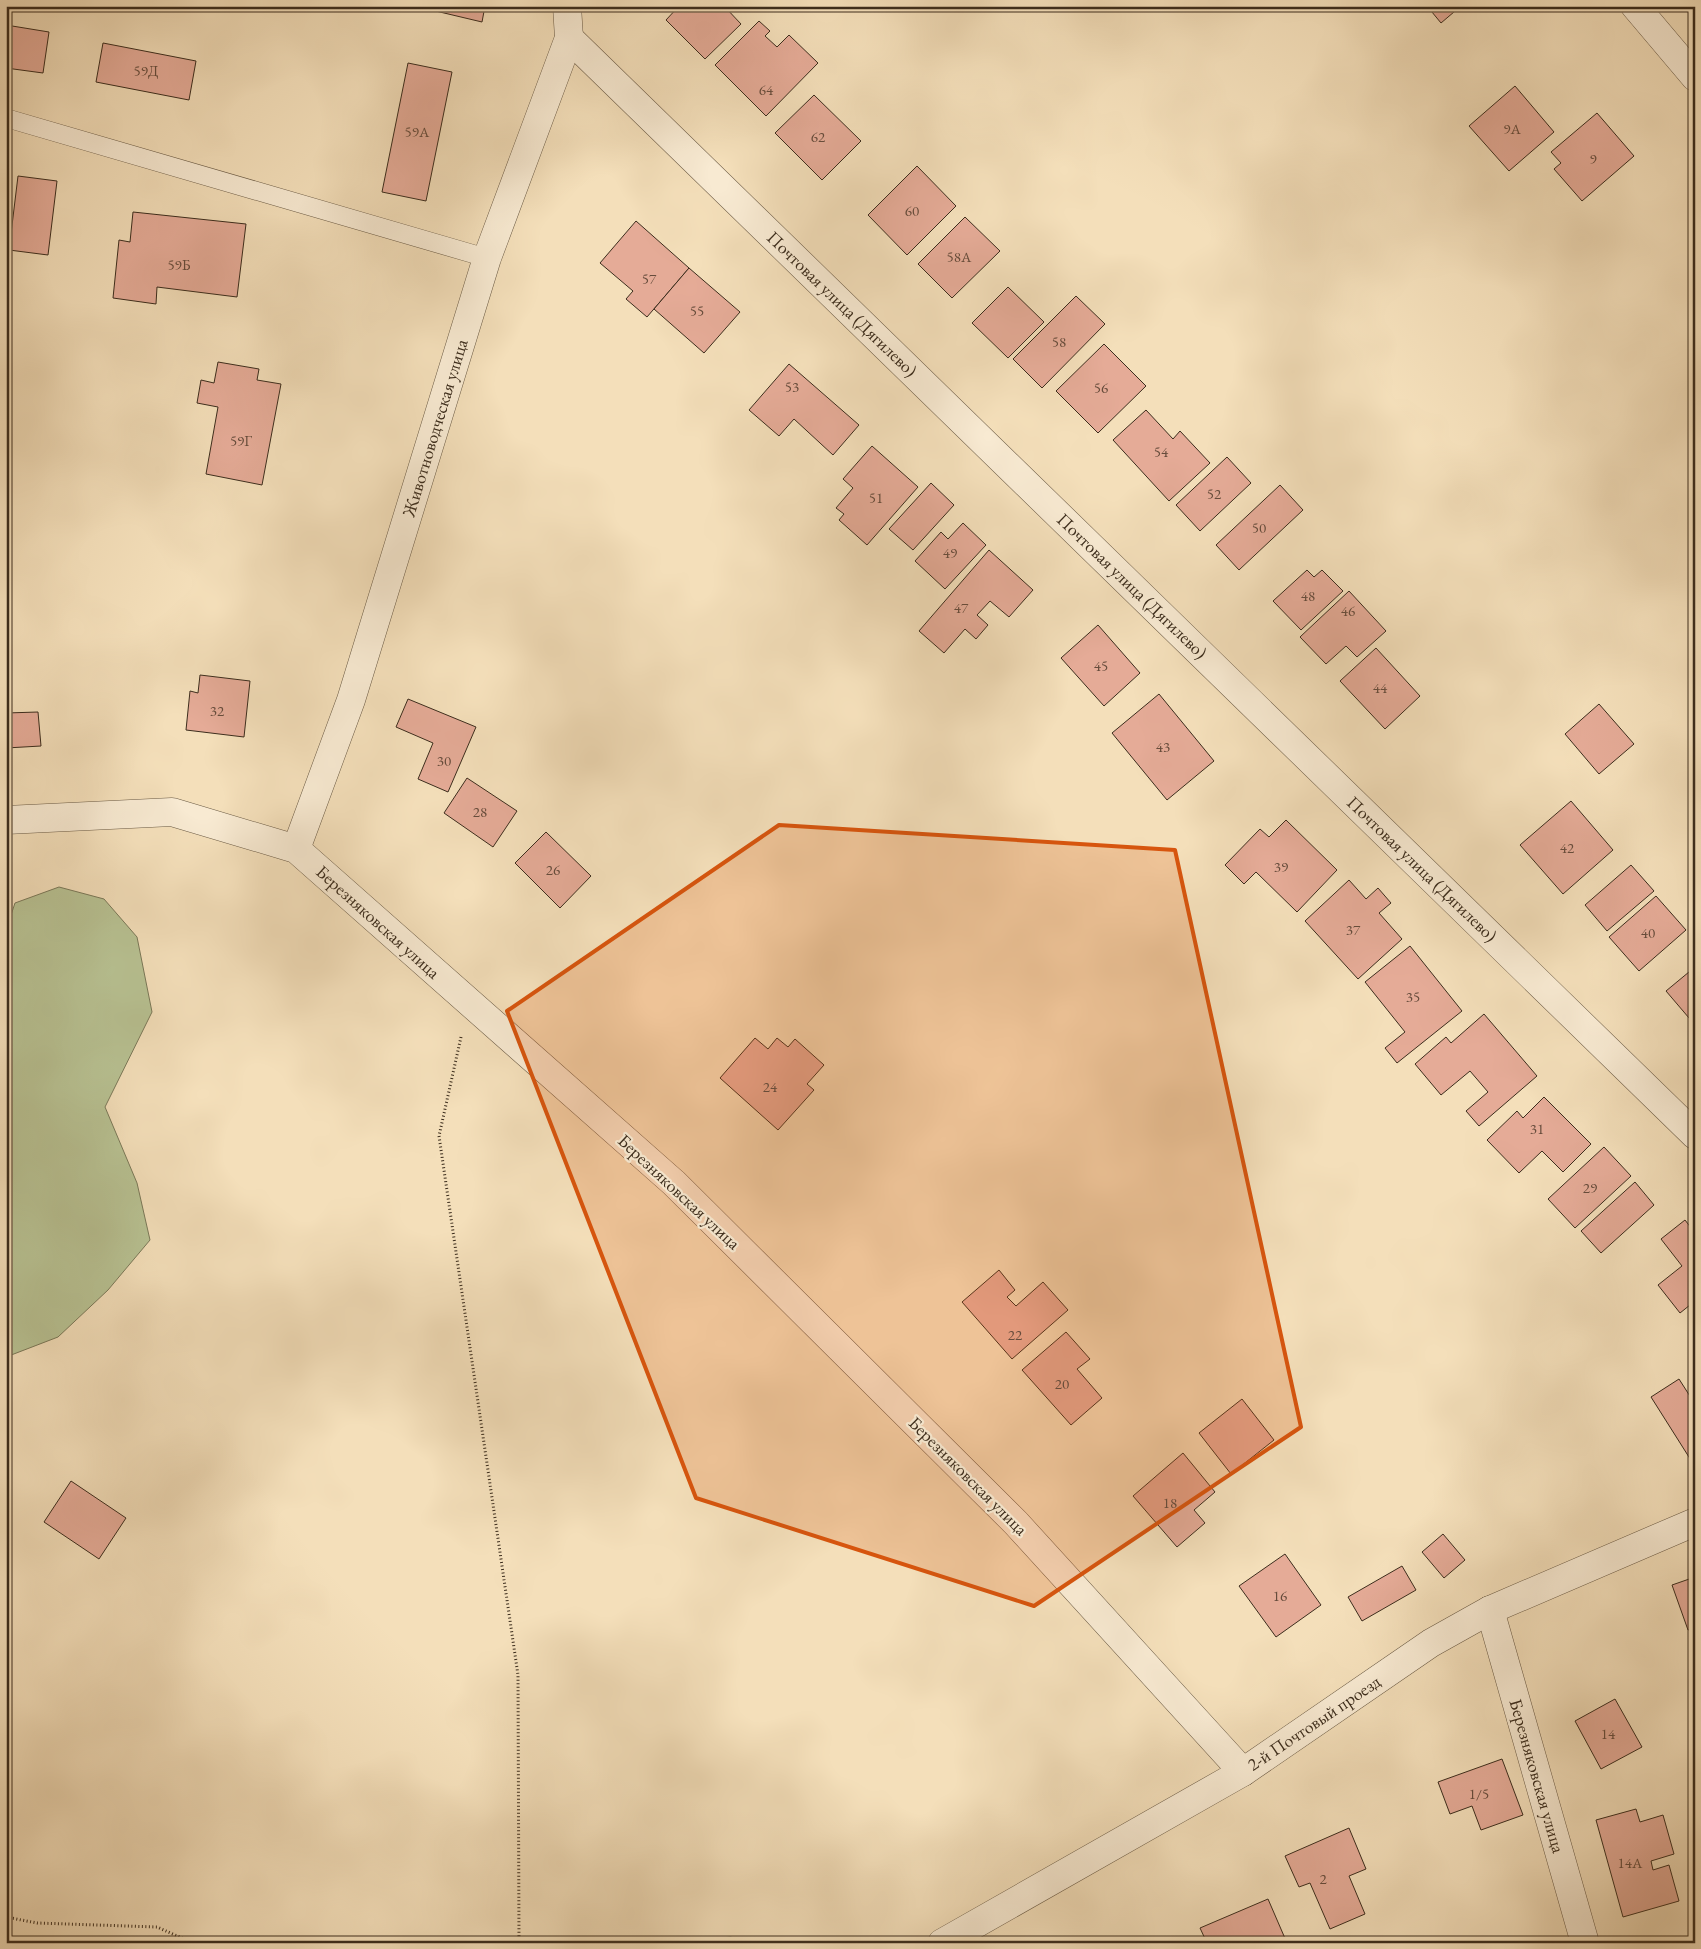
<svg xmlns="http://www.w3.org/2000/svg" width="1701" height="1949" viewBox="0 0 1701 1949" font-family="'EB Garamond',serif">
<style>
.green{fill:#b8c293;stroke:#7a7858}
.water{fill:#9cbcb3;stroke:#768377}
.building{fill:#e5ab97;stroke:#3c2d1d}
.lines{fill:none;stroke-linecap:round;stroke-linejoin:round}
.service-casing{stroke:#6a5a44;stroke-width:19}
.minor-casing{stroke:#6a5a44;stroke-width:29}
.path{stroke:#3c2d1d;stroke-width:3;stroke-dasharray:1 2.5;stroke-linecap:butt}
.service{stroke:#f8ead2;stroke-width:18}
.minor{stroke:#f8ead2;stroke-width:28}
.marked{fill:#d7550e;fill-opacity:0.2;stroke:#d7550e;stroke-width:4;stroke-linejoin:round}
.labels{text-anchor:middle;stroke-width:4.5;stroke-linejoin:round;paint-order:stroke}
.number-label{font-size:15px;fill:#664c3c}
.street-label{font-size:18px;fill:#3c2d1d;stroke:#f8ead2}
</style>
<rect width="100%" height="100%" fill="#f4dfba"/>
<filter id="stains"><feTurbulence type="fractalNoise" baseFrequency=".004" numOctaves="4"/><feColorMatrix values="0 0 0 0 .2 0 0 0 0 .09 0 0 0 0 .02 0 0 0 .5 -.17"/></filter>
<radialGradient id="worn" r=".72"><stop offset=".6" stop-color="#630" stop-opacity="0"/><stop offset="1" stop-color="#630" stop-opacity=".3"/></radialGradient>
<path class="green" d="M59,887L104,899L137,937L152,1012L105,1107L137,1183L150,1240L108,1290L58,1337L6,1357V930L15,903Z"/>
<path class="water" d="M731,1937L741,1943H695L703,1940Z"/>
<g class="building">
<path d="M423,6H485L482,22L423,8Z"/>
<path d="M679,6H724L741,24L705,59L666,20Z"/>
<path d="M1427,6H1461L1441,23Z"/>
<path d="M759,21L770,31L765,36L777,47L789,35L818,63L766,116L715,65Z"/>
<path d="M6,25L49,32L43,73L6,68Z"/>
<path d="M103,43L196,61L189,100L96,82Z"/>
<path d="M408,63L452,72L426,201L382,192Z"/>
<path d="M1515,86L1554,132L1509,171L1469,126Z"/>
<path d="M814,95L861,141L822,180L775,133Z"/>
<path d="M1597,113L1634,156L1582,201L1554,169L1561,163L1551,152Z"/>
<path d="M917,166L956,206L907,255L868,215Z"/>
<path d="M18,176L57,181L48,255L9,250Z"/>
<path d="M133,212L246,224L237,297L157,287L156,304L113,298L119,240L130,242Z"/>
<path d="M965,217L1000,251L952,298L918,264Z"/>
<path d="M636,221L689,268L647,317L626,299L633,291L600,263Z"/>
<path d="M689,268L740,312L704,353L654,309Z"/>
<path d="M1008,287L1044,322L1008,358L972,323Z"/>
<path d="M1076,296L1105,324L1042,388L1013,359Z"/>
<path d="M1104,344L1146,386L1098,433L1056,391Z"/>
<path d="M218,362L259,369L257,380L281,384L262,485L206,474L218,407L197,403L201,380L214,383Z"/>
<path d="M789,364L859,425L833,455L794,419L779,436L749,410Z"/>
<path d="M1146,410L1173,439L1180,431L1210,463L1169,501L1113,440Z"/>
<path d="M872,446L918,487L867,545L839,520L844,514L836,508L853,488L843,479Z"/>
<path d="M1227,457L1251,483L1200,531L1176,505Z"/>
<path d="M931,483L954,505L913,550L889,529Z"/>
<path d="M1280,485L1303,510L1239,570L1216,545Z"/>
<path d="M963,523L986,545L945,589L915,561L941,532L948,539Z"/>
<path d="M989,550L1033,590L1009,617L990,601L977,615L988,625L976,639L965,629L944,653L919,631Z"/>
<path d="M1307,570L1314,577L1322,570L1343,591L1301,630L1273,601Z"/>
<path d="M1349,591L1386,631L1357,657L1346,646L1326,664L1300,637Z"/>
<path d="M1098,625L1140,673L1104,706L1061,658Z"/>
<path d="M1376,648L1420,696L1385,729L1340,681Z"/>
<path d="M200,675L250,681L244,737L186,730L190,691L198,693Z"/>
<path d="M1159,694L1214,761L1167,800L1112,733Z"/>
<path d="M408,699L476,727L448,792L418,779L433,743L396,727Z"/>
<path d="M1599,704L1634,744L1599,774L1565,734Z"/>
<path d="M38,712L41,746L6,748V713Z"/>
<path d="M467,778L517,811L493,847L444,813Z"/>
<path d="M1571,801L1613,850L1563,894L1520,845Z"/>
<path d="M1286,820L1337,870L1297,912L1256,872L1244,884L1225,865L1260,829L1269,837Z"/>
<path d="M546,832L591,876L560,908L515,863Z"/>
<path d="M1631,865L1654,891L1607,931L1585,905Z"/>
<path d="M1349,880L1366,899L1378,888L1391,903L1379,913L1402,939L1358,979L1305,921Z"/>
<path d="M1656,896L1686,930L1639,971L1609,937Z"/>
<path d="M1410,946L1462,1011L1397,1063L1385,1048L1405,1032L1365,982Z"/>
<path d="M1695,967V1025L1666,991Z"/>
<path d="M1484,1014L1537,1076L1479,1126L1466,1111L1488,1092L1470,1071L1441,1095L1415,1064L1446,1037L1451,1043Z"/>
<path d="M755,1038L768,1049L777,1038L788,1047L795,1039L824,1065L807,1084L814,1090L778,1130L720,1078Z"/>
<path d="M1544,1097L1591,1144L1563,1172L1542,1151L1519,1173L1487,1140L1517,1111L1523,1118Z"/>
<path d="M1604,1147L1631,1176L1575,1228L1548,1199Z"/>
<path d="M1635,1182L1654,1205L1601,1253L1581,1231Z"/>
<path d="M1685,1220L1695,1233V1301L1680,1313L1658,1285L1682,1266L1661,1239Z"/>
<path d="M999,1270L1015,1290L1007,1297L1016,1306L1043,1282L1068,1310L1012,1359L962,1302Z"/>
<path d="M1066,1332L1090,1359L1077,1369L1102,1398L1071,1425L1022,1370Z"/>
<path d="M1679,1379L1695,1404L1694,1465L1651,1397Z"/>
<path d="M1242,1399L1274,1440L1231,1474L1199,1433Z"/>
<path d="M1183,1453L1215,1492L1194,1510L1205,1523L1177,1547L1133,1496Z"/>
<path d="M71,1481L126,1518L99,1559L44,1522Z"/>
<path d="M1443,1534L1465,1560L1444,1578L1422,1552Z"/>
<path d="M1285,1554L1321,1605L1276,1637L1239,1586Z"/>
<path d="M1402,1566L1416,1590L1362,1621L1348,1597Z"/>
<path d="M1695,1577V1628L1688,1630L1672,1585Z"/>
<path d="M1615,1699L1642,1747L1601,1769L1575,1721Z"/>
<path d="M1502,1759L1523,1815L1481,1830L1472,1806L1450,1814L1438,1782Z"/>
<path d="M1636,1809L1640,1822L1663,1815L1674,1854L1651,1861L1653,1870L1669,1865L1679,1901L1623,1917L1596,1820Z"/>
<path d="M1349,1828L1366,1869L1349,1876L1365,1914L1330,1929L1310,1883L1299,1887L1285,1856Z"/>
<path d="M1268,1899L1287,1943H1207L1200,1928Z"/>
</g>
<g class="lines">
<g class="service-casing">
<path id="service" d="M6,118L487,258"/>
</g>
<g class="minor-casing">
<g id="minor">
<path d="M1635,6L1695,77"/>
<path d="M569,38L1695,1135"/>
<path d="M6,820L172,812L296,849L674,1183L1016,1523L1243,1772"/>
<path d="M296,849L351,700L487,258L569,38L567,6"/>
<path d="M1490,1610L1585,1943"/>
<path d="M942,1943L1243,1772L1431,1643L1490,1610L1695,1522"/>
</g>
</g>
<g class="path">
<path d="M461,1037L439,1136L518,1675L519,1943"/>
<path d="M6,1917L37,1923L157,1927L193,1943"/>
</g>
<use href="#service" class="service"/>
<use href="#minor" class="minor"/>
</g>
<path class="marked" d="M779,825L1175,850L1301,1427L1034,1606L696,1498L507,1011Z"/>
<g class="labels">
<g class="number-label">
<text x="146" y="76">59Д</text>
<text x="766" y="95">64</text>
<text x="1512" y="134">9А</text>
<text x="417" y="137">59А</text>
<text x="818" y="142">62</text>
<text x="1593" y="164">9</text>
<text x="912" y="216">60</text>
<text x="959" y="262">58А</text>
<text x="179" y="270">59Б</text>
<text x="649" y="284">57</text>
<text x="697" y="316">55</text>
<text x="1059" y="347">58</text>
<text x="792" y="392">53</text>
<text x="1101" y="393">56</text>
<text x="241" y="446">59Г</text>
<text x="1161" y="457">54</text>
<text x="1214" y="499">52</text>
<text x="876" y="503">51</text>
<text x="1259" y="533">50</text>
<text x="950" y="558">49</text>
<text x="1308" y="601">48</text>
<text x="961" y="613">47</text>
<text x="1348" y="616">46</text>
<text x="1101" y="671">45</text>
<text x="1380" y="693">44</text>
<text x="217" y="716">32</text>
<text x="1163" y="752">43</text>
<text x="444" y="766">30</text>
<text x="480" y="817">28</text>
<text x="1567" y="853">42</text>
<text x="1281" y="872">39</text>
<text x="553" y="875">26</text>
<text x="1353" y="935">37</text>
<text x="1648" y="938">40</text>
<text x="1413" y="1002">35</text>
<text x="770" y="1092">24</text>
<text x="1537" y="1134">31</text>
<text x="1590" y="1193">29</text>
<text x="1015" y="1340">22</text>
<text x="1062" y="1389">20</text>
<text x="1170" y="1508">18</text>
<text x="1280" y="1601">16</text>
<text x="1608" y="1739">14</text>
<text x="1479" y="1799">1/5</text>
<text x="1630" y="1868">14А</text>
<text x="1323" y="1884">2</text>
</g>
<g class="street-label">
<text transform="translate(842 304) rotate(44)" y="6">Почтовая улица (Дягилево)</text>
<text transform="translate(435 428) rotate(-73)" y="6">Животноводческая улица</text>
<text transform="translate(1132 586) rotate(44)" y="6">Почтовая улица (Дягилево)</text>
<text transform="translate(1422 869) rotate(44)" y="6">Почтовая улица (Дягилево)</text>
<text transform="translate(378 922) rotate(42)" y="6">Березняковская улица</text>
<text transform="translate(679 1192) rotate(43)" y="6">Березняковская улица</text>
<text transform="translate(968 1476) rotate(45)" y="6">Березняковская улица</text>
<text transform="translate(1314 1723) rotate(-34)" y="6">2-й Почтовый проезд</text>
<text transform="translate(1537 1776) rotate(74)" y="6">Березняковская улица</text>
</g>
</g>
<rect width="1701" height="1949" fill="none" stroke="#f4dfba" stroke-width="25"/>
<rect x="8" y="8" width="1686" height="1934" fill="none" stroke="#3c2d1d" stroke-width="2.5"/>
<rect x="12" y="12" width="1676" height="1924" fill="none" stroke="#3c2d1d"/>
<rect width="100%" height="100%" filter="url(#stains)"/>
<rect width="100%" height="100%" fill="url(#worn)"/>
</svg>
